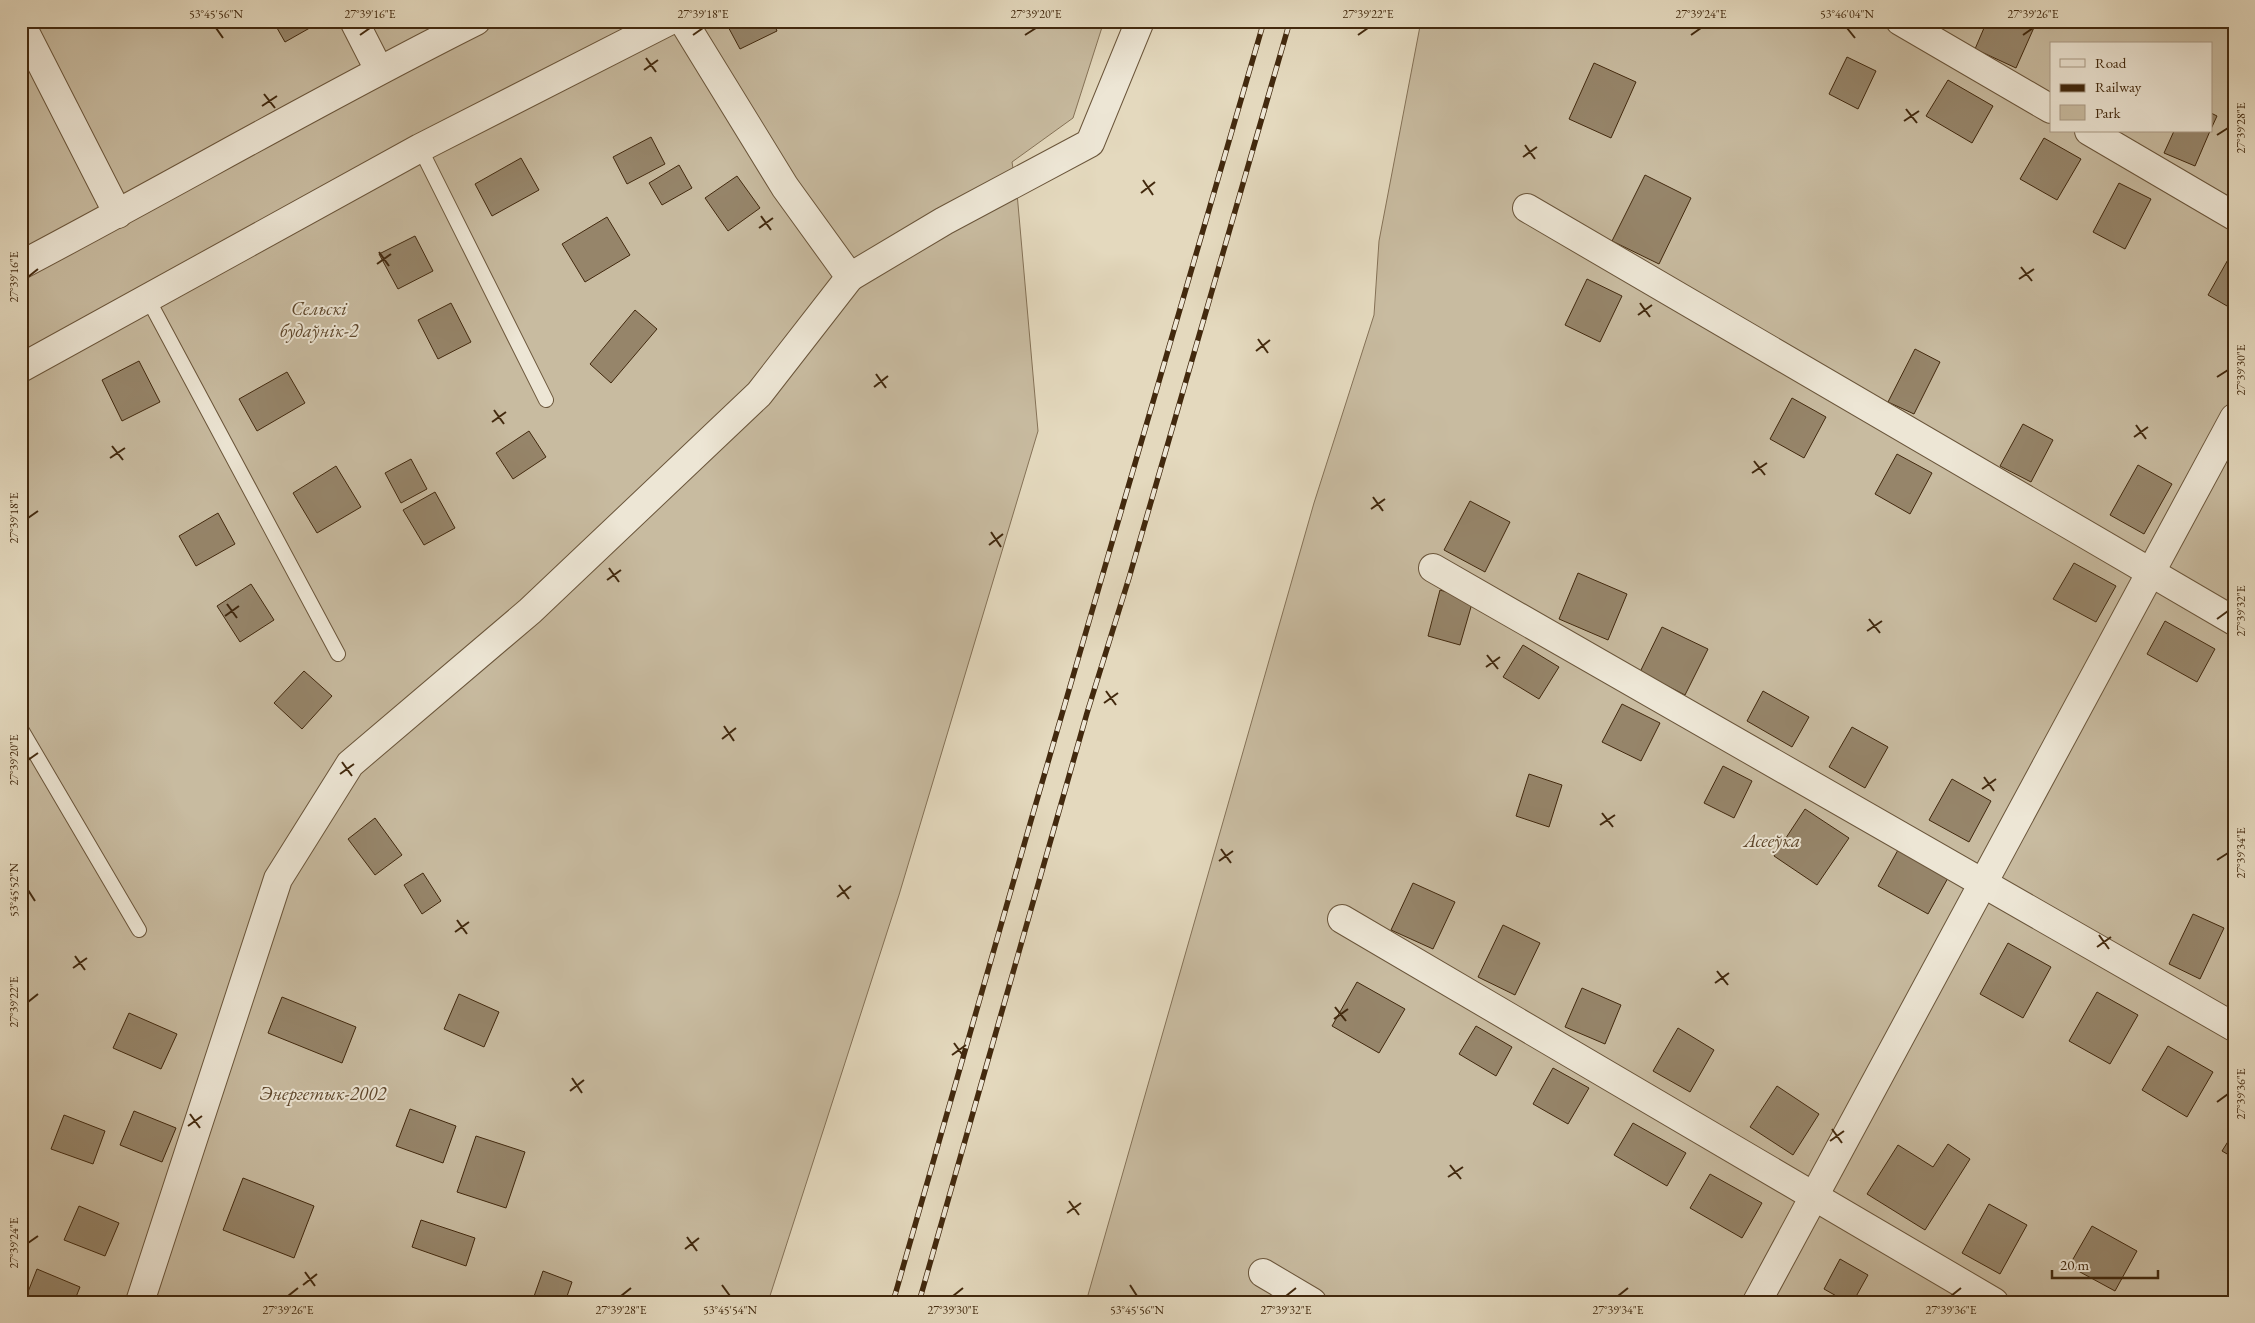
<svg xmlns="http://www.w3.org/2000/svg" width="2255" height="1323" viewBox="0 0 2255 1323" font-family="'EB Garamond',serif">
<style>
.green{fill:#c8bba0;stroke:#857257;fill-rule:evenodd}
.building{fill:#96856a;stroke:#42290e}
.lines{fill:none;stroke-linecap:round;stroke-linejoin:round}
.service-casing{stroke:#6a553a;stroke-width:16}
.minor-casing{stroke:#6a553a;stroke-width:30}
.service{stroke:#ede6d5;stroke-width:14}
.minor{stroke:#ede6d5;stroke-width:28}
.rail-casing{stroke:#42290e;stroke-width:5.5}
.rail{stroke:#ede6d5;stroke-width:4;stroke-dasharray:11;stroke-linecap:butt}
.ticks{fill:none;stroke:#42290e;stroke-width:2}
.labels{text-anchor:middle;stroke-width:4;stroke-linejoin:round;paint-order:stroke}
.park-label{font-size:19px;font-style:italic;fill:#5d462b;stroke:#ede6d5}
.neatline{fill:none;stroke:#42290e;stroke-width:2}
.ticks-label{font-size:12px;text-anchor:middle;fill:#42290e}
</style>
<rect width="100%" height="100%" fill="#e4d9be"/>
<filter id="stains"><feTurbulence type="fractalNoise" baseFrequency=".004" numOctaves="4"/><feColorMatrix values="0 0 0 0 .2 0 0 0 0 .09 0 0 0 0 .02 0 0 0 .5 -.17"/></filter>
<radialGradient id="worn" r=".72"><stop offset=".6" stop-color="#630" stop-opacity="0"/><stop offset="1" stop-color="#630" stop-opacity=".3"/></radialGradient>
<g class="green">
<path d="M21,21H1104L1073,118L1012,162L1017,193L1038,431L899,895L768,1302H21Z"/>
<path d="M1421,21H2234V1302H1086L1314,503L1374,315L1379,241ZM2051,44H2211V131H2051Z"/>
</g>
<g class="building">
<path d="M273,21H313L315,25L285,42Z"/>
<path d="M725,21H773L777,31L740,49Z"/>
<path d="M1987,21L2036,23L2016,68L1975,49Z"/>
<path d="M1847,57L1876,71L1858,109L1829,94Z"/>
<path d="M1594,63L1636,82L1611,138L1569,119Z"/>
<path d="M1948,80L1993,106L1972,143L1926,116Z"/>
<path d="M2211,113L2217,116L2211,129Z"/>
<path d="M2174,131H2210L2195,166L2164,153Z"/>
<path d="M651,137L665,164L627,184L613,157Z"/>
<path d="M2044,138L2081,159L2057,200L2020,179Z"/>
<path d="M521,158L539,190L492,216L475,184Z"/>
<path d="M679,165L692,188L662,205L649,183Z"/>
<path d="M1645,175L1691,198L1659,264L1612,241Z"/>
<path d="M737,176L760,208L728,231L705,198Z"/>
<path d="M2119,183L2151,199L2125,249L2093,232Z"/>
<path d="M607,217L630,255L585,282L562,244Z"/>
<path d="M415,236L433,271L398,289L379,254Z"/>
<path d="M2234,249V310L2208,295Z"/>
<path d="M1587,279L1622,296L1600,342L1565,325Z"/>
<path d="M451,303L471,342L438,359L418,320Z"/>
<path d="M635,310L657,329L611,383L590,364Z"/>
<path d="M1915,349L1940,362L1914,414L1888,402Z"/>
<path d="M139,361L160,402L122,421L102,380Z"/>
<path d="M287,372L305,403L257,431L239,399Z"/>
<path d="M1792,398L1826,417L1804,458L1770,439Z"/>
<path d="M2023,424L2053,440L2031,482L2000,466Z"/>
<path d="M529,431L546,457L513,479L496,453Z"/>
<path d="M1897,454L1932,473L1910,514L1875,494Z"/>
<path d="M411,459L427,489L401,503L385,473Z"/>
<path d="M2138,465L2172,484L2144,534L2110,515Z"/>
<path d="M336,466L361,507L317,533L293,493Z"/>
<path d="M435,492L455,528L424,545L403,510Z"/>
<path d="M1470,501L1510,522L1485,572L1444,550Z"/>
<path d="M218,513L235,544L196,566L179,536Z"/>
<path d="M2074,563L2116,586L2096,622L2053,599Z"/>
<path d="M1578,573L1627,594L1608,640L1559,619Z"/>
<path d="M251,584L274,620L240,642L217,606Z"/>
<path d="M1440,590L1473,600L1460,645L1428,636Z"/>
<path d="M2165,621L2215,649L2197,682L2147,654Z"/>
<path d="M1662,627L1708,649L1685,695L1640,672Z"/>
<path d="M1523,645L1559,667L1539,699L1503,677Z"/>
<path d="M304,671L332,696L302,729L274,703Z"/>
<path d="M1763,691L1809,717L1792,747L1747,721Z"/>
<path d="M1622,704L1660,723L1641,761L1602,742Z"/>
<path d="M1852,727L1888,747L1865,788L1829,767Z"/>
<path d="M1723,766L1752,781L1734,818L1704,803Z"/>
<path d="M1529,774L1562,785L1549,827L1516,816Z"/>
<path d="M1952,779L1991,801L1969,842L1929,820Z"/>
<path d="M1805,809L1849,838L1817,885L1774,856Z"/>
<path d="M375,818L402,855L375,875L348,839Z"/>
<path d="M1898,850L1948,878L1928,914L1878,886Z"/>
<path d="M423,873L441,901L422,914L404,885Z"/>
<path d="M1413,883L1455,902L1433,949L1391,930Z"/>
<path d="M2193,914L2224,928L2200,979L2169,964Z"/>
<path d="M1503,925L1540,943L1515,995L1478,977Z"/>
<path d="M2008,943L2051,967L2023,1018L1980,994Z"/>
<path d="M1357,982L1405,1009L1379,1053L1332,1026Z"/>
<path d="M1582,988L1621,1005L1605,1044L1565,1027Z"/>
<path d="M2097,992L2138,1015L2110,1064L2069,1041Z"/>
<path d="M459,994L499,1012L484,1047L444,1029Z"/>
<path d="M282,997L356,1027L342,1063L268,1033Z"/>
<path d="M129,1013L177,1034L161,1069L113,1048Z"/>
<path d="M1476,1026L1512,1047L1496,1076L1459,1054Z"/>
<path d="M1678,1028L1714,1050L1690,1092L1653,1071Z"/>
<path d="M2168,1046L2213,1072L2187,1117L2142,1090Z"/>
<path d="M1553,1068L1589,1088L1568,1124L1533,1104Z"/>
<path d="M1777,1086L1819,1114L1793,1155L1750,1127Z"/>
<path d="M410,1109L456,1126L443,1163L396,1146Z"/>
<path d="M134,1111L176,1128L162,1162L120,1145Z"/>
<path d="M64,1115L105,1131L93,1164L51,1149Z"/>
<path d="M1633,1123L1686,1153L1667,1186L1614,1155Z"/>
<path d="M2234,1132V1158L2222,1151Z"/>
<path d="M476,1136L525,1152L506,1208L457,1192Z"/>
<path d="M1948,1144L1970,1159L1925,1230L1867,1194L1898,1145L1933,1167Z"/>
<path d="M1710,1174L1762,1203L1742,1238L1690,1208Z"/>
<path d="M243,1178L314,1206L294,1258L223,1230Z"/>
<path d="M1989,1204L2027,1225L2000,1274L1962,1253Z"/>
<path d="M79,1206L119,1223L105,1256L64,1240Z"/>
<path d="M421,1220L475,1238L466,1266L412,1247Z"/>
<path d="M2092,1226L2137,1251L2115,1291L2069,1266Z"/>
<path d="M1840,1259L1868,1275L1853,1302H1847L1824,1289Z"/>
<path d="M37,1269L80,1287L74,1302H24Z"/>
<path d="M543,1271L572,1282L565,1302H532Z"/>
</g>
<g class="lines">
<g class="service-casing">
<g id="service">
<path d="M420,148L546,400"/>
<path d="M148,299L338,654"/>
<path d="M21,729L139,930"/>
</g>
</g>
<g class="minor-casing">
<g id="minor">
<path d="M354,21L379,70"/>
<path d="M1900,21L2051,109"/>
<path d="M21,24L118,214"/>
<path d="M2089,131L2234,216"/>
<path d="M1527,208L2234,621"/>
<path d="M21,265C173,185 322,98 476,21"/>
<path d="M850,277L944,221L1090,143L1140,21"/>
<path d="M21,368L420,148L669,21"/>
<path d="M1433,568L2234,1027"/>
<path d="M1342,919L1994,1302"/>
<path d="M1263,1273L1312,1302"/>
<path d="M140,1302L278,879L350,764L530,611L759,394L850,277L785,187L683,21"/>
<path d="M1757,1302L2234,418"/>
</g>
</g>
<use href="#service" class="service"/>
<use href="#minor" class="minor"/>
<g class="rail-casing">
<g id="rail">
<path d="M893,1302L1032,817L1264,21"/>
<path d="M919,1302L1087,713L1129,578L1290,21"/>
</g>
</g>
<use href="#rail" class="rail"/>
</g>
<path class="ticks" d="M216,28L223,38M1847,28L1855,38M360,35L370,28M693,35L703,28M1025,35L1036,28M1358,35L1368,28M1691,35L1701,28M2023,35L2033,28M646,58L656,72M644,70L658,60M264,94L275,108M262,106L277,96M1906,109L1917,123M1904,121L1919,111M2217,135L2228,128M1525,145L1535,159M1523,157L1537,147M1143,180L1153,195M1141,193L1155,182M761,216L771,230M759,228L773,218M379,252L389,266M377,264L391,254M2021,267L2032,281M28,277L38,269M2019,279L2034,269M1640,303L1650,317M1638,315L1652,305M1258,339L1268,353M1256,351L1270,340M876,374L886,388M2217,377L2228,370M874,387L888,376M494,410L504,424M492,422L506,412M2136,425L2146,439M2134,437L2148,427M112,446L123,460M110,458L125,448M1754,461L1765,475M1752,473L1767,463M1373,497L1383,511M1371,509L1385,499M28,518L38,511M991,532L1001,547M989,545L1003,534M609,568L619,582M607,580L621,570M227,604L237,618M225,616L239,606M1869,619L1880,633M2217,619L2228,611M1867,631L1882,621M1487,655L1498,669M1486,667L1500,657M1106,691L1116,705M1104,703L1118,693M724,726L734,741M722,739L736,728M28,760L38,753M342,762L352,776M340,774L354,764M1984,777L1994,791M1982,789L1996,779M1602,813L1613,827M1600,825L1615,815M1221,849L1231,863M2217,860L2228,853M1219,861L1233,851M839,885L849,899M28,890L35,901M837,897L851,886M457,920L467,934M455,932L469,922M2099,935L2109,949M2097,947L2111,937M75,956L85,970M73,968L87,958M1717,971L1728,985M1715,983L1729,973M28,1002L38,994M1335,1007L1346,1021M1334,1019L1348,1009M954,1043L964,1057M952,1055L966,1045M572,1078L582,1093M570,1091L584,1080M2217,1102L2228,1094M190,1114L200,1128M188,1126L202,1116M1832,1129L1842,1143M1830,1141L1844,1131M1450,1165L1461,1179M1448,1177L1463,1167M1069,1201L1079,1215M1067,1213L1081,1203M687,1237L697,1251M28,1243L38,1236M685,1249L699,1238M305,1272L315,1286M303,1285L317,1274M722,1285L730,1296M1130,1285L1137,1296M288,1296L298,1288M621,1296L631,1288M953,1296L963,1288M1286,1296L1296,1288M1618,1296L1628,1288M1951,1296L1961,1288"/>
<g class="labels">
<g class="park-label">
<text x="319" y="315">Сельскі<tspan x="319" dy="22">будаўнік-2</tspan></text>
<text x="1772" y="847">Асееўка</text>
<text x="323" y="1100">Энергетык-2002</text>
</g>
</g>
<rect width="2255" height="1323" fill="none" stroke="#e4d9be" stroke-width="55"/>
<rect x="2050" y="42" width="162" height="90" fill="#ede6d5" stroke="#a99a85"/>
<rect x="2060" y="59" width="25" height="8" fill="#ede6d5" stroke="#a99a85"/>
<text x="2095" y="68" font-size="15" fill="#42290e">Road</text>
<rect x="2060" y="84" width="25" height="8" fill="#42290e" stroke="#a99a85"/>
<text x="2095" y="92" font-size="15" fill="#42290e">Railway</text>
<rect x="2060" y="105" width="25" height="15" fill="#c8bba0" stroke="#a99a85"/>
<text x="2095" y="118" font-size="15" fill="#42290e">Park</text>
<path d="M2052 1270v8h106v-8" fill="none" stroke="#42290e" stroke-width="2.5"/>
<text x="2060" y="1270" font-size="15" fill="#42290e" stroke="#ede6d5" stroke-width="4" paint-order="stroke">20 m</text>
<rect x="28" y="28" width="2200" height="1268" class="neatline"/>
<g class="ticks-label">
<text x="216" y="18">53°45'56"N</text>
<text x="370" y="18">27°39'16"E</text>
<text x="703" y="18">27°39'18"E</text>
<text x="1036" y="18">27°39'20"E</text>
<text x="1368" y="18">27°39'22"E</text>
<text x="1701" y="18">27°39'24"E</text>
<text x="1847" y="18">53°46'04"N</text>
<text x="2033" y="18">27°39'26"E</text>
<text transform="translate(2241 128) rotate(-90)" y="4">27°39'28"E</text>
<text transform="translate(14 277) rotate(-90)" y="4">27°39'16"E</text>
<text transform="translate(2241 370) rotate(-90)" y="4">27°39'30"E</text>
<text transform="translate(14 518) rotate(-90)" y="4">27°39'18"E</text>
<text transform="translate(2241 611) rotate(-90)" y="4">27°39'32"E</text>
<text transform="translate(14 760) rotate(-90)" y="4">27°39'20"E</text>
<text transform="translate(2241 853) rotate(-90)" y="4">27°39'34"E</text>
<text transform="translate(14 890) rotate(-90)" y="4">53°45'52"N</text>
<text transform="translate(14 1002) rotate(-90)" y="4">27°39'22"E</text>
<text transform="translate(2241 1094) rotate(-90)" y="4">27°39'36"E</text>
<text transform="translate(14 1243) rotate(-90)" y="4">27°39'24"E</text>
<text x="288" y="1314">27°39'26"E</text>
<text x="621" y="1314">27°39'28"E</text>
<text x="730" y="1314">53°45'54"N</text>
<text x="953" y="1314">27°39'30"E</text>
<text x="1137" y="1314">53°45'56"N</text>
<text x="1286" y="1314">27°39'32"E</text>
<text x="1618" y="1314">27°39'34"E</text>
<text x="1951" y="1314">27°39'36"E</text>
</g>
<rect width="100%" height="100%" filter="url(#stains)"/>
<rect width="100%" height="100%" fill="url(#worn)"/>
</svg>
